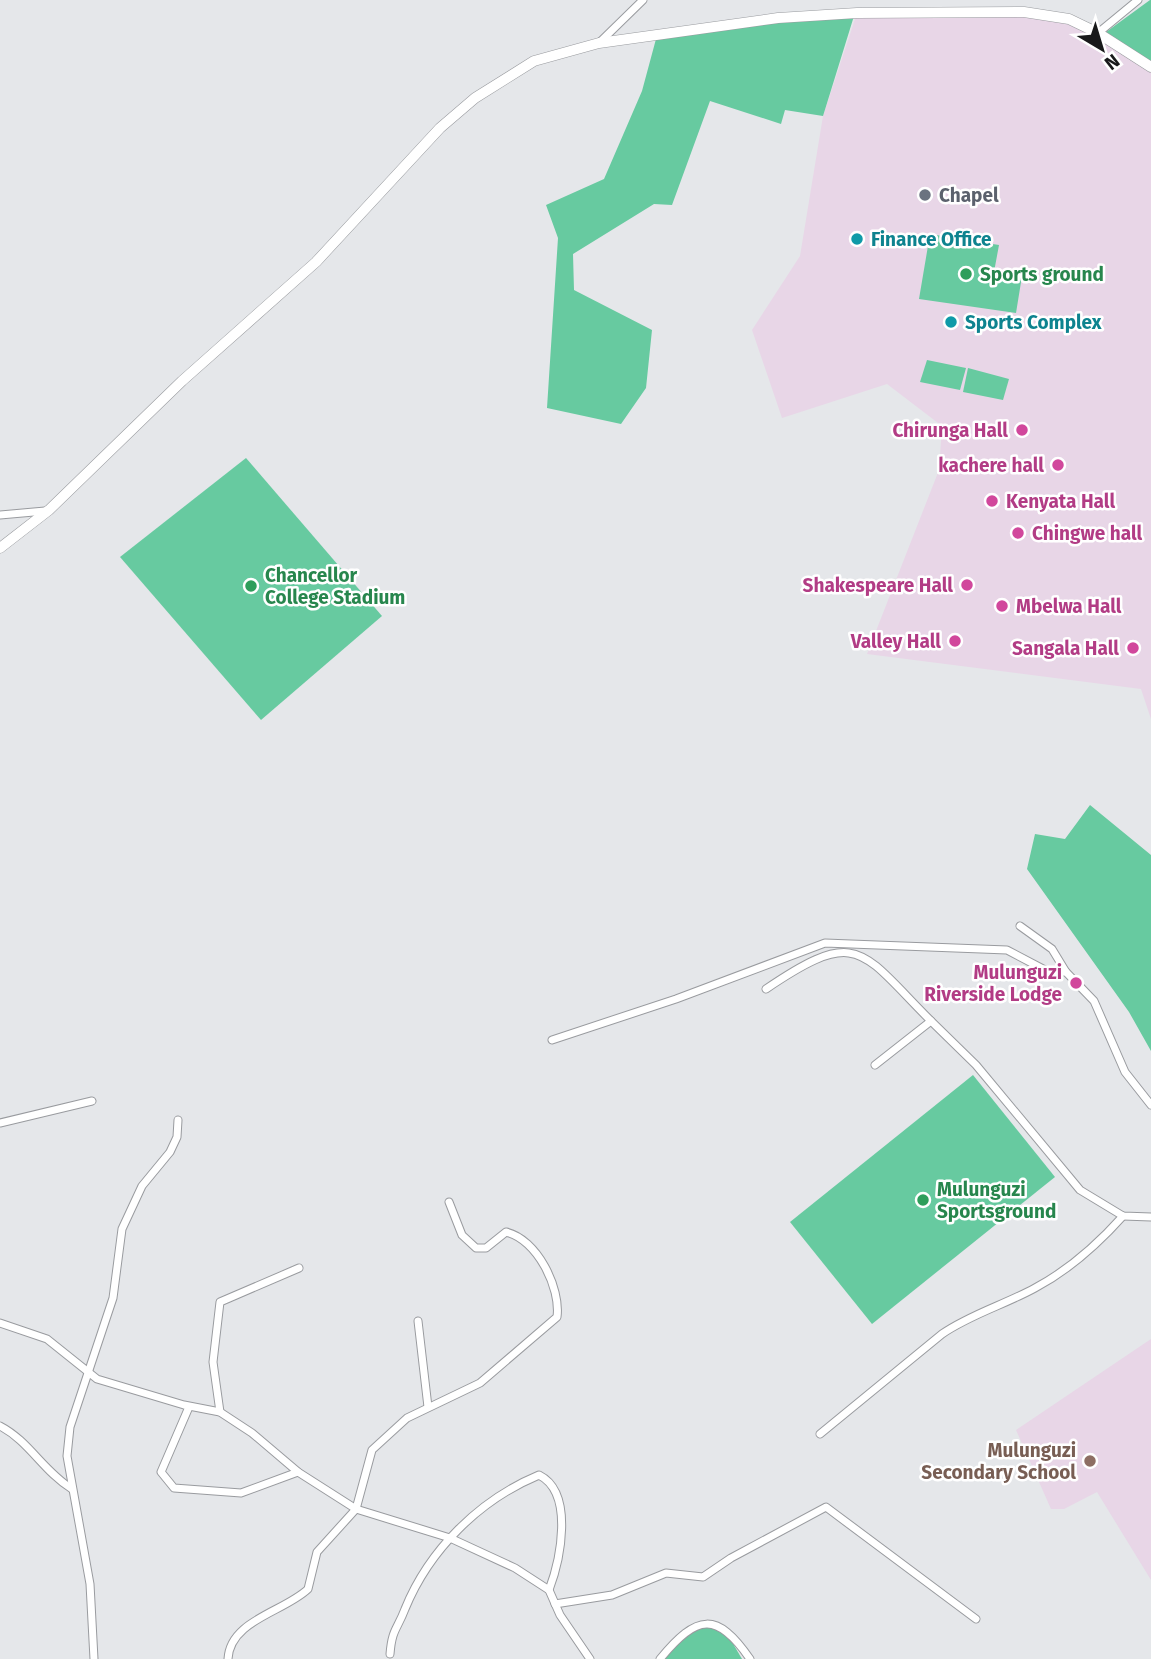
<svg xmlns="http://www.w3.org/2000/svg" width="1151" height="1659" viewBox="0 0 1151 1659" font-family="'Fira Sans',sans-serif">
<style>
.education{fill:#e8d6e7}
.green{fill:#67caa0}
.lines{fill:none;stroke-linecap:round;stroke-linejoin:round}
.minor-casing{stroke:#999b9f;stroke-width:9}
.tertiary-casing{stroke:#999b9f;stroke-width:11}
.minor{stroke:#fff;stroke-width:7}
.tertiary{stroke:#fff;stroke-width:10}
.worship-dot{fill:#6b7280;stroke:#fff;stroke-width:2.5}
.culture-dot{fill:#0f9aa8;stroke:#fff;stroke-width:2.5}
.leisure-dot{fill:#2e9e5b;stroke:#fff;stroke-width:2.5}
.hotel-dot{fill:#d1479c;stroke:#fff;stroke-width:2.5}
.education-dot{fill:#8d6e63;stroke:#fff;stroke-width:2.5}
.labels{text-anchor:middle;stroke-width:5;stroke-linejoin:round;paint-order:stroke}
.worship-label{font-size:19px;font-weight:bold;fill:#5b616d;stroke:#fff;text-anchor:start}
.culture-label{font-size:19px;font-weight:bold;fill:#0d838f;stroke:#fff;text-anchor:start}
.leisure-label{font-size:19px;font-weight:bold;fill:#27864d;stroke:#fff;text-anchor:start}
.hotel-label{font-size:19px;font-weight:bold;fill:#b23c85;stroke:#fff;text-anchor:end}
.education-label{font-size:19px;font-weight:bold;fill:#785e54;stroke:#fff;text-anchor:end}
</style>
<rect width="100%" height="100%" fill="#e5e7ea"/>
<g class="education">
<path d="M1032,10L1063,18L1151,66V719L1141,689L867,654L939,470L942,426L887,384L782,418L752,330L800,256L823,116L856,16Z"/>
<path d="M1151,1339V1580L1097,1492L1064,1509H1051L1016,1430Z"/>
</g>
<g class="green">
<path d="M1150,0H1151V66L1102,35Z"/>
<path d="M854,16L823,116L785,110L781,124L710,101L672,205L654,204L573,254L574,290L652,330L646,388L621,424L547,408L558,238L546,205L604,179L642,91L656,39L779,19Z"/>
<path d="M930,234L999,245L994,272L1022,276L1016,313L919,299Z"/>
<path d="M927,360L966,368L960,390L920,382Z"/>
<path d="M968,368L1009,379L1003,400L963,392Z"/>
<path d="M246,458L382,616L261,720L120,557Z"/>
<path d="M1090,805L1151,855V1051L1129,1012L1027,869L1035,834L1065,839Z"/>
<path d="M973,1075L1055,1177L872,1324L790,1222Z"/>
<path d="M705,1625L725,1630L742,1659H663L677,1641Z"/>
</g>
<g class="lines">
<g class="minor-casing">
<g id="minor">
<path d="M1098,33L1138,0"/>
<path d="M599,43L643,0"/>
<path d="M0,515L45,511"/>
<path d="M1020,926L1052,949L1066,972"/>
<path d="M766,989C859,926 860,950 931,1021"/>
<path d="M552,1040L676,999L825,943L1007,950L1047,971L1066,972L1094,1001L1125,1072L1151,1105"/>
<path d="M875,1065L931,1021L976,1065L1080,1190L1123,1216L1151,1217"/>
<path d="M0,1123L92,1101"/>
<path d="M418,1321L428,1407"/>
<path d="M0,1323L47,1339L97,1379L184,1405L220,1412L252,1433L298,1472L356,1509L450,1538L515,1568L549,1590L560,1615L590,1659"/>
<path d="M189,1407L161,1472L174,1488L241,1493L298,1472"/>
<path d="M220,1412L213,1362L220,1302L299,1268"/>
<path d="M0,1426C29,1441 43,1471 72,1489"/>
<path d="M820,1434L942,1334C971,1314 1004,1305 1035,1288C1069,1270 1097,1245 1123,1216"/>
<path d="M555,1604L612,1595L666,1573L703,1577L731,1558L826,1507L976,1619"/>
<path d="M390,1654C392,1629 397,1630 405,1609C429,1550 479,1500 539,1475C575,1493 560,1561 549,1590"/>
<path d="M94,1659L90,1584L67,1456L70,1427L113,1298L122,1229L142,1186L170,1152L177,1137L178,1120"/>
<path d="M228,1659C230,1620 284,1612 308,1589L317,1552L356,1509L372,1450L407,1418L480,1383L557,1317C561,1288 537,1239 506,1232L486,1248H476L462,1235L449,1202"/>
<path d="M660,1659C697,1614 717,1611 750,1659"/>
</g>
</g>
<g class="tertiary-casing">
<path id="tertiary" d="M0,548L49,510L182,381L316,262L440,128L475,98L534,61L599,43L778,18L857,13L1024,12L1069,19L1098,33L1151,67"/>
</g>
<use href="#minor" class="minor"/>
<use href="#tertiary" class="tertiary"/>
</g>
<circle class="worship-dot" cx="925" cy="195" r="7"/>
<g class="culture-dot">
<circle cx="857" cy="239" r="7"/>
<circle cx="951" cy="322" r="7"/>
</g>
<g class="leisure-dot">
<circle cx="966" cy="274" r="7"/>
<circle cx="251" cy="586" r="7"/>
<circle cx="923" cy="1200" r="7"/>
</g>
<g class="hotel-dot">
<circle cx="1022" cy="430" r="7"/>
<circle cx="1058" cy="465" r="7"/>
<circle cx="992" cy="501" r="7"/>
<circle cx="1018" cy="533" r="7"/>
<circle cx="967" cy="585" r="7"/>
<circle cx="1002" cy="606" r="7"/>
<circle cx="955" cy="641" r="7"/>
<circle cx="1133" cy="648" r="7"/>
<circle cx="1076" cy="983" r="7"/>
</g>
<circle class="education-dot" cx="1090" cy="1461" r="7"/>
<g class="labels">
<g class="worship-label">
<text x="939" y="202">Chapel</text>
</g>
<g class="culture-label">
<text x="871" y="246">Finance Office</text>
<text x="965" y="329">Sports Complex</text>
</g>
<g class="leisure-label">
<text x="980" y="281">Sports ground</text>
<text x="265" y="582">Chancellor<tspan x="265" dy="22">College Stadium</tspan></text>
<text x="937" y="1196">Mulunguzi<tspan x="937" dy="22">Sportsground</tspan></text>
</g>
<g class="hotel-label">
<text x="1008" y="437">Chirunga Hall</text>
<text x="1044" y="472">kachere hall</text>
<text x="1006" y="508" text-anchor="start">Kenyata Hall</text>
<text x="1032" y="540" text-anchor="start">Chingwe hall</text>
<text x="953" y="592">Shakespeare Hall</text>
<text x="1016" y="613" text-anchor="start">Mbelwa Hall</text>
<text x="941" y="648">Valley Hall</text>
<text x="1119" y="655">Sangala Hall</text>
<text x="1062" y="979">Mulunguzi<tspan x="1062" dy="22">Riverside Lodge</tspan></text>
</g>
<g class="education-label">
<text x="1076" y="1457">Mulunguzi<tspan x="1076" dy="22">Secondary School</tspan></text>
</g>
</g>
<g transform="translate(1102 49) rotate(142)" stroke="#ffffff" stroke-width="5" paint-order="stroke">
<path d="M0-5L12 26L0 18L-12 26Z" fill="#18191a"/>
<text y="-10" font-size="19" font-weight="bold" text-anchor="middle" fill="#18191a">N</text>
</g>
</svg>
